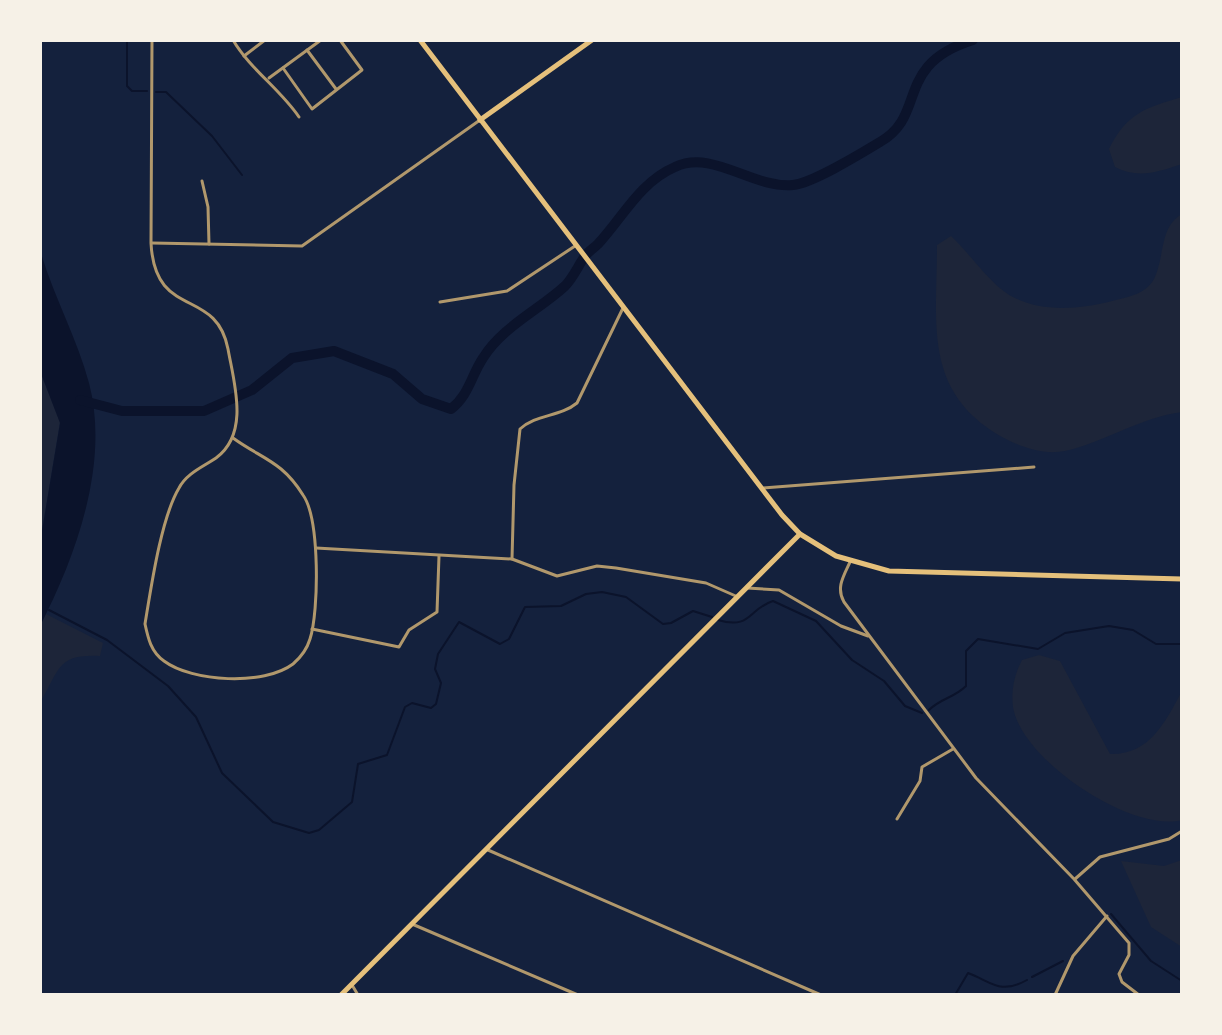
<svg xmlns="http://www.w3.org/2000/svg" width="1222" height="1035" viewBox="0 0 1222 1035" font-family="'Public Sans',sans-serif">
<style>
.green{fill:#1d2539}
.water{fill:#0b132b}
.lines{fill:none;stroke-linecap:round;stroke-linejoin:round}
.stream{stroke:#0b132b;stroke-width:2}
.river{stroke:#0b132b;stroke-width:10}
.minor{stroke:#b1986c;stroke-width:3}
.primary{stroke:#e5c07b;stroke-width:5}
.trunk{stroke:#e5c07b;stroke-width:5}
</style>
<rect width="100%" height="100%" fill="#14213d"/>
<g class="green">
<path d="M1182,97V164C1158,172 1138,179 1115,167L1109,149C1127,113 1145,108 1182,97Z"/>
<path d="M1182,214V412C1141,417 1105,442 1065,451C1045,455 1023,448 1006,439C922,394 937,325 937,245L951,236C968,252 983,274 1001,289C1031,314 1077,310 1112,301C1128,297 1146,294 1154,279C1165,257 1159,227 1182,214Z"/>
<path d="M40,371L60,422L40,543Z"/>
<path d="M46,614L103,643L100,656C57,654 60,669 40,703V626Z"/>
<path d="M1039,655L1060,661L1110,754C1150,755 1165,722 1182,691V820C1130,833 1021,759 1013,707C1011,690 1014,675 1022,660Z"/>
<path d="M1182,860V947L1151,927L1121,861L1164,866Z"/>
</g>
<path class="water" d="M40,250C53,295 77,338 89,383C110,463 76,556 40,626V543L60,423L40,371Z"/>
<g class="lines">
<g class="stream">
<path d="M127,40V86L132,91H147"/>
<path d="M156,92H166L212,136L242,175"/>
<path d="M49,610L107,640L168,686L196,717L222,773L273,822L309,833L319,830L352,802L358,764L387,755L405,707L412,703L431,708L436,704L441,683L435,669L438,654L459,622L500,644L509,639L525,607L561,606L586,594L602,592L626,597L663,624L671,623L693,611L712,617"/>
<path d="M718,620C751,630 748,609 773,601L816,621L852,660L884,681L905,706L922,713"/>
<path d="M929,710C941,698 954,698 966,686V651L978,639L1038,649L1065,633L1109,626L1133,630L1156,644H1182"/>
<path d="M1111,914L1151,961L1182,981"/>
<path d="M1032,977L1063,961"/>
<path d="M955,995L968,973C992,982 1000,995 1027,980"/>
</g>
<path class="river" d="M80,400L122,411H204L252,390L292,358L334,351L393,374L422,399L451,409C469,395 471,376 483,358C502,327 539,310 565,286C573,278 578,266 585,256C589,251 594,248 598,244C623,217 640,182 675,167C713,149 753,189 793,185C813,183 860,154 880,142C928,115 893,65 973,40"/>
<g class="minor">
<path d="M152,40L151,243C155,321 216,286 228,349C234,383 250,433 216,458C203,467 187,473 179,488C161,518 151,588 145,624C148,638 151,652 164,661C192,682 264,686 293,664C300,658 307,649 310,639C319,611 320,519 303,495C282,461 262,459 233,438"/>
<path d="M233,40C250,69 280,89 299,117"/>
<path d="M307,50L336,89"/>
<path d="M244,56L265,40"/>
<path d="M283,68L312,109L362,70L340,40"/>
<path d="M269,78L321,40"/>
<path d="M202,181L208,207L209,244"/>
<path d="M152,243L302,246L480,120"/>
<path d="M440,302L507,291L575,246"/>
<path d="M763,488L1034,467"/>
<path d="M316,548L512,559L557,576L597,566L616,568L706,583L738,597"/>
<path d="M512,559L514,485L520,429C536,414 560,417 577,403L623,308"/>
<path d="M850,562C843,577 836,588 844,602L976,778L1074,879L1129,943V955L1119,974L1122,982L1139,995"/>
<path d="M747,588L779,590L841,626L868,636"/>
<path d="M312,629L399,647L409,630L437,612L439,556"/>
<path d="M897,819L920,781L922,767L953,749"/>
<path d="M488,850L821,995"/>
<path d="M1075,879L1100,857L1169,839L1182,831"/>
<path d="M412,924L578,995"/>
<path d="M352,985L358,995"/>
<path d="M1055,995L1073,956L1107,916"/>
</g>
<g class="primary">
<path d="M480,120L592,40"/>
<path d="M341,995L800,534"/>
</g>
<path class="trunk" d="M420,40L782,515L800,534L836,556L889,571L1182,579"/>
</g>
<rect width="1222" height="1035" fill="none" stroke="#f6f1e7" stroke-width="84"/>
</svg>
